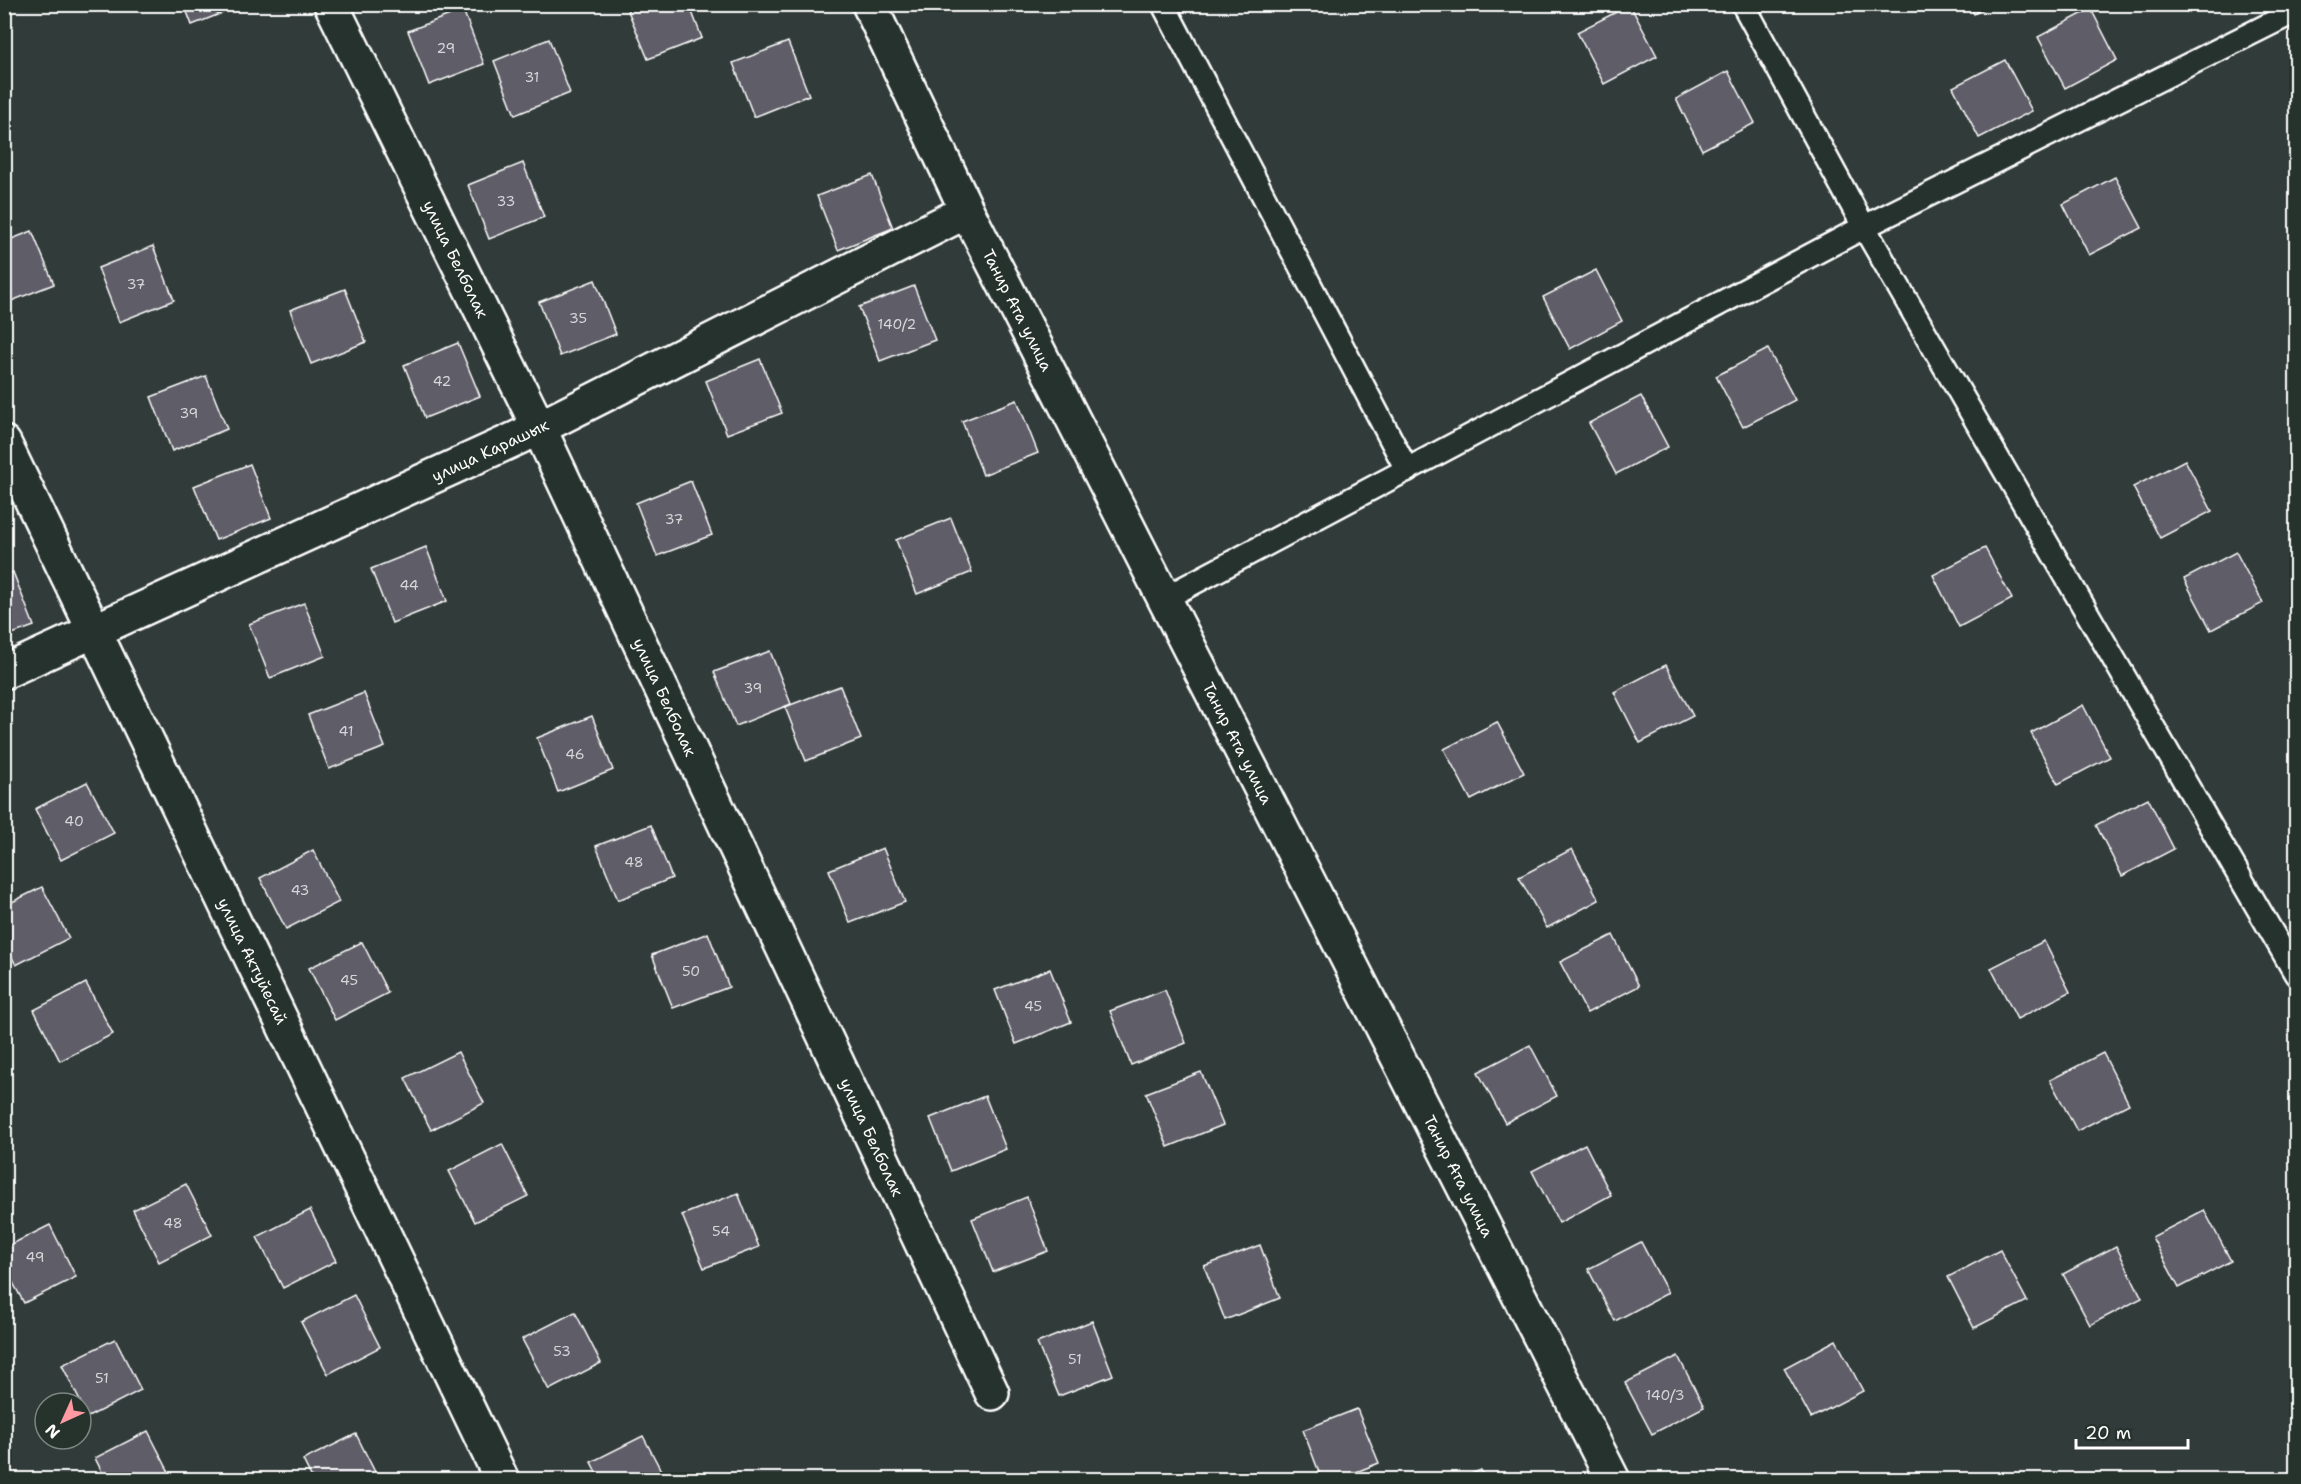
<svg xmlns="http://www.w3.org/2000/svg" width="2301" height="1484" viewBox="0 0 2301 1484" font-family="'Shantell Sans',sans-serif">
<style>
.building{fill:#5f5d68;stroke:#fff;stroke-width:1.5}
.lines{fill:none;stroke-linecap:round;stroke-linejoin:round}
.service-casing{stroke:#fff;stroke-width:27}
.minor-casing{stroke:#fff;stroke-width:38}
.tertiary-casing{stroke:#fff;stroke-width:38}
.service{stroke:#26332d;stroke-width:22}
.minor{stroke:#26332d;stroke-width:33}
.tertiary{stroke:#26332d;stroke-width:33}
.labels{text-anchor:middle;stroke-width:5;stroke-linejoin:round;paint-order:stroke}
.number-label{font-size:14px;fill:#d7d6d9}
.street-label{font-size:16px;fill:#fff;stroke:#26332d}
</style>
<rect width="100%" height="100%" fill="#313b39"/>
<filter id="ink" filterUnits="userSpaceOnUse"><feTurbulence type="fractalNoise" baseFrequency=".0167" numOctaves="2"/><feDisplacementMap in="SourceGraphic" scale="12" xChannelSelector="R" yChannelSelector="G"/><feConvolveMatrix kernelMatrix="1 2 1 2 8 2 1 2 1" color-interpolation-filters="sRGB"/></filter>
<g filter="url(#ink)">
<g class="building">
<path d="M184,4H245L192,25Z"/>
<path d="M629,4H689L702,38L648,59L626,6Z"/>
<path d="M1969,4H1993L1974,14Z"/>
<path d="M1630,5L1657,56L1604,84L1577,32Z"/>
<path d="M2091,9L2117,60L2065,88L2038,37Z"/>
<path d="M463,10L484,64L429,85L408,31Z"/>
<path d="M549,39L570,93L515,115L494,61Z"/>
<path d="M788,42L809,95L754,117L733,63Z"/>
<path d="M2005,60L2032,111L1979,138L1953,87Z"/>
<path d="M1728,71L1755,123L1702,150L1676,99Z"/>
<path d="M523,163L544,217L489,239L468,185Z"/>
<path d="M872,175L893,228L838,250L817,196Z"/>
<path d="M2115,177L2142,228L2089,255L2063,204Z"/>
<path d="M32,231L54,284L4,304V242Z"/>
<path d="M153,246L174,300L119,322L98,268Z"/>
<path d="M1596,270L1622,321L1570,349L1543,297Z"/>
<path d="M595,280L616,334L560,356L539,302Z"/>
<path d="M914,286L935,340L880,361L859,307Z"/>
<path d="M345,289L366,342L311,364L290,310Z"/>
<path d="M458,343L480,396L425,418L404,365Z"/>
<path d="M1768,349L1795,400L1743,427L1716,376Z"/>
<path d="M760,359L782,413L727,434L706,381Z"/>
<path d="M206,376L227,429L172,451L151,397Z"/>
<path d="M1641,396L1668,447L1616,474L1589,423Z"/>
<path d="M1017,400L1038,453L983,475L962,421Z"/>
<path d="M2185,460L2212,511L2160,538L2133,487Z"/>
<path d="M250,464L271,518L216,540L194,486Z"/>
<path d="M691,481L712,535L657,556L636,503Z"/>
<path d="M951,518L972,572L917,594L896,540Z"/>
<path d="M426,547L447,601L392,623L371,569Z"/>
<path d="M1985,548L2012,599L1959,627L1933,575Z"/>
<path d="M2236,552L2263,603L2211,630L2184,579Z"/>
<path d="M13,572L34,626L4,637V576Z"/>
<path d="M304,603L325,656L270,678L249,624Z"/>
<path d="M770,651L791,704L736,726L714,672Z"/>
<path d="M1666,665L1693,716L1640,743L1614,692Z"/>
<path d="M840,686L861,739L806,761L785,707Z"/>
<path d="M364,693L385,747L329,769L308,715Z"/>
<path d="M2083,705L2110,757L2058,784L2031,733Z"/>
<path d="M592,716L613,770L558,792L537,738Z"/>
<path d="M1497,722L1524,773L1471,800L1444,749Z"/>
<path d="M87,782L114,833L61,860L35,809Z"/>
<path d="M2148,798L2174,849L2122,876L2096,825Z"/>
<path d="M651,825L672,878L618,900L596,846Z"/>
<path d="M883,848L905,902L850,923L829,870Z"/>
<path d="M1572,849L1599,900L1547,928L1519,877Z"/>
<path d="M313,850L339,902L286,929L260,878Z"/>
<path d="M42,887L69,938L16,965L4,942V906Z"/>
<path d="M708,933L729,987L673,1008L652,955Z"/>
<path d="M1613,935L1639,986L1587,1013L1560,962Z"/>
<path d="M2044,941L2070,992L2017,1019L1991,968Z"/>
<path d="M362,942L388,993L335,1020L309,968Z"/>
<path d="M1050,969L1071,1022L1016,1044L995,990Z"/>
<path d="M86,983L113,1034L60,1061L34,1010Z"/>
<path d="M1165,990L1186,1043L1131,1065L1110,1011Z"/>
<path d="M1530,1045L1557,1096L1505,1123L1478,1072Z"/>
<path d="M458,1052L484,1103L431,1130L405,1078Z"/>
<path d="M2103,1053L2129,1104L2077,1131L2050,1080Z"/>
<path d="M1201,1072L1223,1125L1168,1147L1146,1093Z"/>
<path d="M985,1096L1006,1149L951,1171L930,1118Z"/>
<path d="M502,1144L528,1196L475,1222L449,1171Z"/>
<path d="M1585,1144L1611,1195L1559,1223L1532,1171Z"/>
<path d="M186,1184L212,1235L159,1262L133,1210Z"/>
<path d="M738,1193L759,1247L704,1268L682,1215Z"/>
<path d="M1027,1197L1048,1251L993,1272L972,1219Z"/>
<path d="M310,1210L336,1261L283,1288L257,1237Z"/>
<path d="M2204,1210L2231,1261L2179,1288L2152,1237Z"/>
<path d="M50,1225L76,1277L24,1303L4,1266V1248Z"/>
<path d="M1641,1242L1668,1293L1615,1321L1588,1269Z"/>
<path d="M1260,1245L1280,1298L1225,1320L1204,1266Z"/>
<path d="M2116,1246L2142,1298L2090,1325L2063,1274Z"/>
<path d="M2000,1250L2027,1301L1974,1328L1948,1277Z"/>
<path d="M354,1295L380,1347L328,1374L301,1322Z"/>
<path d="M575,1312L601,1363L549,1390L522,1339Z"/>
<path d="M1092,1321L1113,1375L1059,1396L1037,1343Z"/>
<path d="M115,1339L141,1390L88,1417L62,1365Z"/>
<path d="M1836,1340L1863,1391L1811,1418L1784,1368Z"/>
<path d="M1678,1356L1704,1407L1652,1434L1625,1383Z"/>
<path d="M1357,1409L1379,1463L1336,1480H1322L1303,1430Z"/>
<path d="M148,1431L173,1480H106L95,1458Z"/>
<path d="M356,1434L379,1480H313L303,1460Z"/>
<path d="M643,1436L666,1480H600L591,1462Z"/>
<path d="M1481,1470L1485,1480H1457Z"/>
<path d="M1742,1473L1746,1480H1729Z"/>
</g>
<g class="lines">
<g class="service-casing">
<g id="service">
<path d="M1163,4L1407,470"/>
<path d="M1743,4L1864,227L2296,974"/>
<path d="M1165,598L1864,227L2296,11"/>
</g>
</g>
<g class="minor-casing">
<g id="minor">
<path d="M331,4L539,428L992,1393"/>
<path d="M4,443L502,1480"/>
<path d="M4,672L539,428L967,211"/>
</g>
</g>
<g class="tertiary-casing">
<path id="tertiary" d="M869,4L967,211L1613,1480"/>
</g>
<use href="#service" class="service"/>
<use href="#minor" class="minor"/>
<use href="#tertiary" class="tertiary"/>
</g>
</g>
<g class="labels">
<g class="number-label">
<text x="446" y="53">29</text>
<text x="532" y="82">31</text>
<text x="506" y="206">33</text>
<text x="136" y="289">37</text>
<text x="578" y="323">35</text>
<text x="897" y="329">140/2</text>
<text x="442" y="386">42</text>
<text x="189" y="418">39</text>
<text x="674" y="524">37</text>
<text x="409" y="590">44</text>
<text x="753" y="693">39</text>
<text x="346" y="736">41</text>
<text x="575" y="759">46</text>
<text x="74" y="826">40</text>
<text x="634" y="867">48</text>
<text x="300" y="895">43</text>
<text x="691" y="976">50</text>
<text x="349" y="985">45</text>
<text x="1033" y="1011">45</text>
<text x="173" y="1228">48</text>
<text x="721" y="1236">54</text>
<text x="35" y="1262">49</text>
<text x="562" y="1356">53</text>
<text x="1075" y="1364">51</text>
<text x="102" y="1383">51</text>
<text x="1665" y="1400">140/3</text>
</g>
<g class="street-label">
<text transform="translate(456 259) rotate(64)" y="6">улица Белболак</text>
<text transform="translate(1018 310) rotate(63)" y="6">Танир Ата улица</text>
<text transform="translate(490 450) rotate(-25)" y="6">улица Карашык</text>
<text transform="translate(665 697) rotate(65)" y="6">улица Белболак</text>
<text transform="translate(1238 743) rotate(63)" y="6">Танир Ата улица</text>
<text transform="translate(253 961) rotate(64)" y="6">улица Актуйесай</text>
<text transform="translate(872 1137) rotate(65)" y="6">улица Белболак</text>
<text transform="translate(1459 1176) rotate(63)" y="6">Танир Ата улица</text>
</g>
</g>
<rect width="2301" height="1484" fill="none" stroke="#26332d" stroke-width="24"/>
<rect x="12" y="12" width="2277" height="1460" fill="none" stroke="#fff" stroke-width="2" filter="url(#ink)"/>
<g transform="translate(63 1421) rotate(225)"><circle r="28" fill="#26332d" stroke="#7d8581" stroke-width="1.5"/>
<path d="M0-4.5L10 22L0 15L-10 22Z" fill="#ff9aa2"/>
<text y="-9" font-size="16" font-weight="bold" text-anchor="middle" fill="#ffffff">N</text>
</g>
<path d="M2076 1439v9h112v-9" fill="none" stroke="#ffffff" stroke-width="3"/>
<text x="2085" y="1439" font-size="18" fill="#ffffff" stroke="#26332d" stroke-width="4.5" paint-order="stroke">20 m</text>
</svg>
